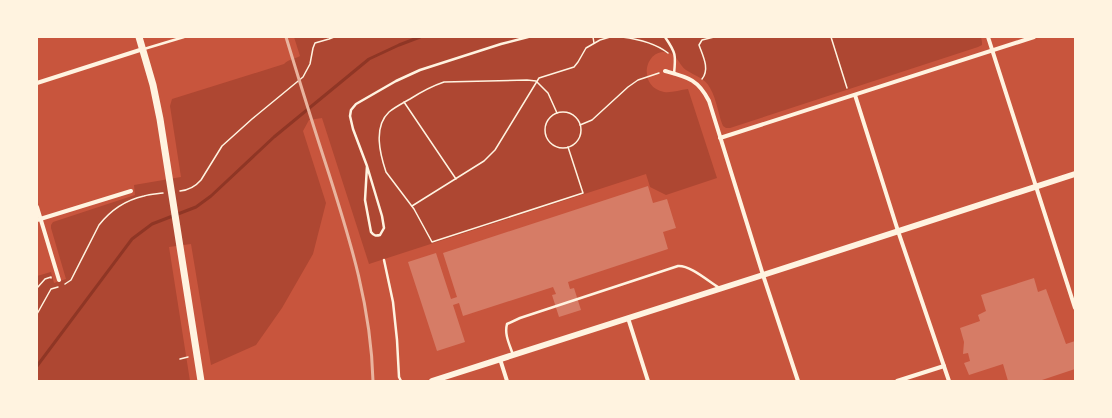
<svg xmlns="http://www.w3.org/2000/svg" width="1112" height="418" viewBox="0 0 1112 418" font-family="'Archivo Narrow',sans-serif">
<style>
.green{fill:#ae4732}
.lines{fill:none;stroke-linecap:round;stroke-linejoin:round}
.stream{stroke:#8f3625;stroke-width:3}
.building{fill:#d67c66}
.path{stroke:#fff3e0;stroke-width:1.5}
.service{stroke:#fff3e0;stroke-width:2.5}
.minor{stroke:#fff3e0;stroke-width:4}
.tertiary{stroke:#fff3e0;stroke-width:6}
.secondary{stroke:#fff3e0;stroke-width:7}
.rail{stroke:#e9b49f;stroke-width:3}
</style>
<rect width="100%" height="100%" fill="#c8553d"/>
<path class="green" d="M294,37H981L982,42V45L978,47L730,128H726L723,126C718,114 717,100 710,88C705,78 695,76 686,70C680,66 677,55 670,53C645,45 636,87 664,92C671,93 680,90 688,89L717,178L666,195L650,187L646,174L369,264L322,118L309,120L303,131L326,203L313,254L282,308L256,345L211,365L191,244L169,247L190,381H37V276L51,272L54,283L66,279L51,228V225L53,222L135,195L134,185L181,177L170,106L172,99L284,64C289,59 295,59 300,56Z"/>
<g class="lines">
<path class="stream" d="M37,366L132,239L152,224L196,207L211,196L274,137L369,59L399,45L420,37"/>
</g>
<g class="building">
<path d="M648,186L653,203L667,199L676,228L663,232L668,249L568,282L570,289L574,288L581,310L559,317L552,295L556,294L553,287L463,316L459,303L453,305L465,342L437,351L408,262L436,253L451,299L457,297L443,253Z"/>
<path d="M1034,278L1038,292L1046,289L1066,344L1075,341V369L1039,381H1008L1003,364L969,375L964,363L970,361L968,353L963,354L964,342L960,328L980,321L978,315L986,311L981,295Z"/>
</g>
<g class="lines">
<g class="path">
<path d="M593,37L594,43"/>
<path d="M622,37C638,39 655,43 668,53"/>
<path d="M831,37L847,88"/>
<path d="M702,79C710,69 703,56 699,45L702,40L714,37"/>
<path d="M404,102L456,179"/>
<circle cx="563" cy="130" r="18"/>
<path d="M557,113L548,93L536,81L527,80L444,82C432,86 421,92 410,99C403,103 395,107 389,112C373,127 380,154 386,172L414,209L432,242L583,193L568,147"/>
<path d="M580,125L592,120L628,87L638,80L659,73"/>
<path d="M180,191C189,190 195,187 201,180L222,146L252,119L303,77L310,64L313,48L315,43L329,39L334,37"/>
<path d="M412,206L484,161L495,150L539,78L574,67L578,62L586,48L600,40L610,37"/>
<path d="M65,284L71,280L99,225C110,211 126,200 144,196C150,194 156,194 163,193"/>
<path d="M37,288L45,279L51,277V278"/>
<path d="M37,314L51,289L58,287"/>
<path d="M180,359L188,357"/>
</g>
<g class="service">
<path d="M665,37C676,53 676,55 674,74"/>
<path d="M144,49L184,37"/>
<path d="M367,166L365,200L371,232C374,236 376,236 380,235L384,228L382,216L367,166L353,129L350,116L351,110L356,104L396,81L420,70L501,44L528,37"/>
<path d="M384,260L393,302L397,340L399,377L401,381"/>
<path d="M513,355C510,345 504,335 507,324L520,318L678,266C690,265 708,281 718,287"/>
</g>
<g class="minor">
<path d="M988,37L1075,308"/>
<path d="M665,71C687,77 698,79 709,101L763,275L798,381"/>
<path d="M37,83L143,49"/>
<path d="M855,95L898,231L949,381"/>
<path d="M720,138L1034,37"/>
<path d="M37,207L59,280"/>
<path d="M37,220L131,191"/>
<path d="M628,318L648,381"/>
<path d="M500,359L507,381"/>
<path d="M897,381L944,366"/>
</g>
<path class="tertiary" d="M432,381L763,275L1075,174"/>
<path class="secondary" d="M139,37L153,85L160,119L201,381"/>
<path class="rail" d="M286,37C300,83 314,128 329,174C351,243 371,307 373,381"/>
</g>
<rect width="1112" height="418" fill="none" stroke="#fff3e0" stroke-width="76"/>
</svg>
